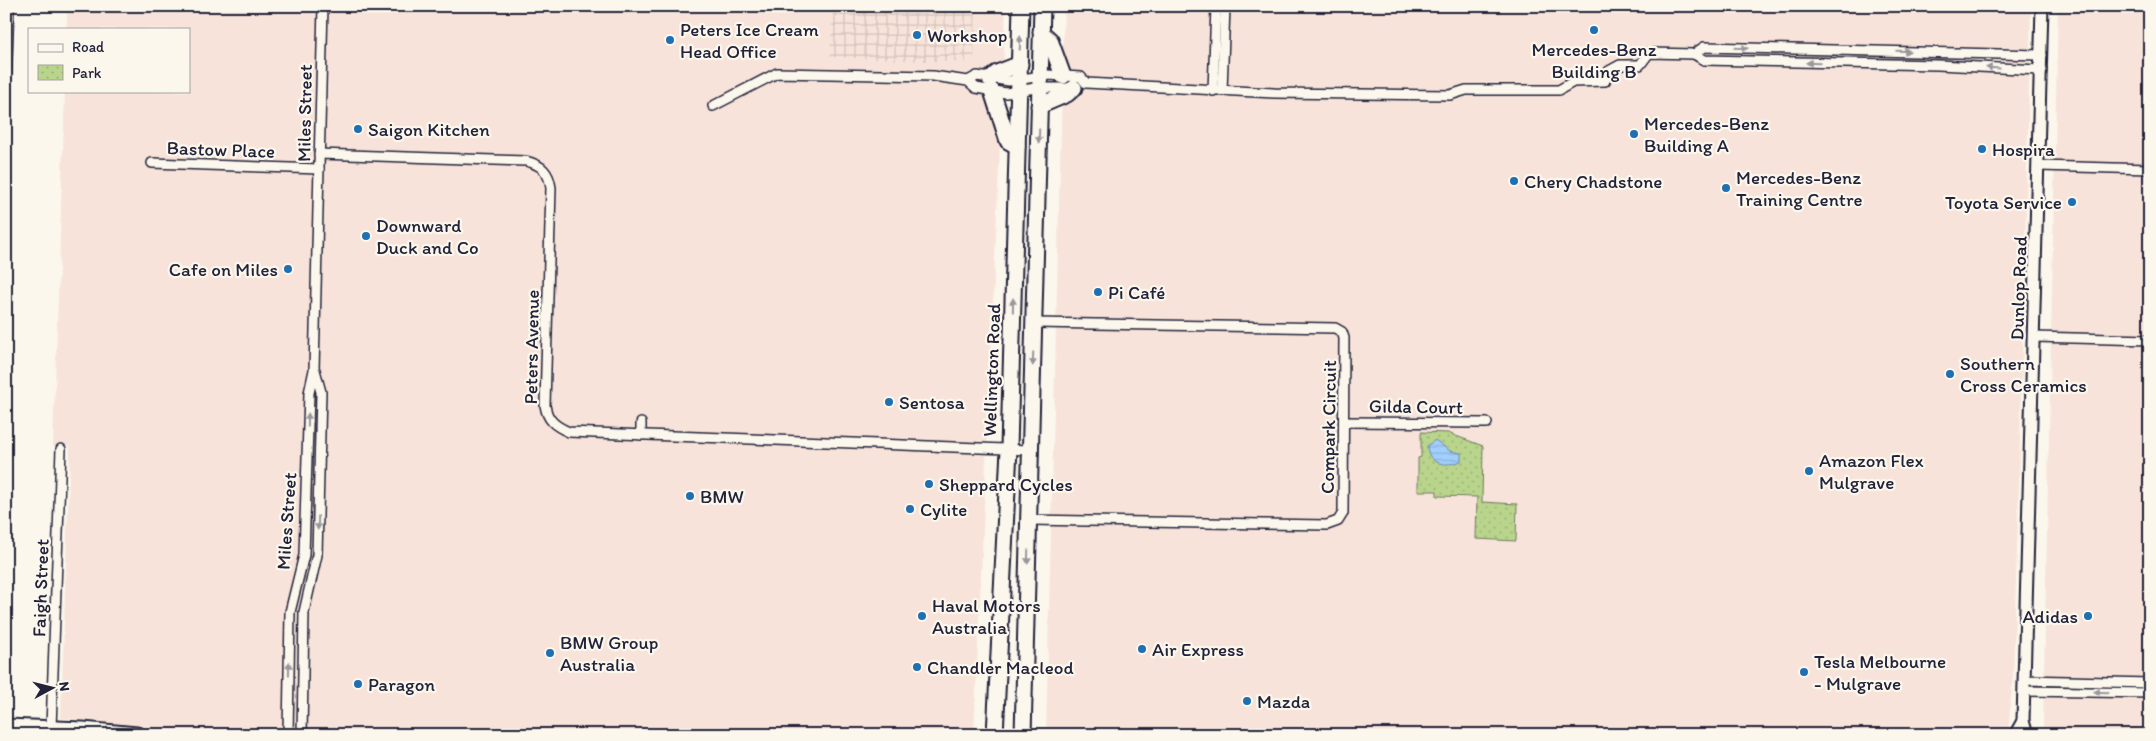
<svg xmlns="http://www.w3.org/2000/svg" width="2156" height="741" viewBox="0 0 2156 741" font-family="Itim,sans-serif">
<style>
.built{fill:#f7e3d9}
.industrial{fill:url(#industrial-grid)}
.park{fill:url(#park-dots);stroke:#6e7b63}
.water{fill:url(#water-rules);stroke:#6f8aaf}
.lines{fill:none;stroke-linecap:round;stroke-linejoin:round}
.minor-casing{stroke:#22223b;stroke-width:12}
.tertiary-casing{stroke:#22223b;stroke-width:15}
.trunk-casing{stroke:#22223b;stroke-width:19}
.minor{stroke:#fbf7ec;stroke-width:9}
.tertiary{stroke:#fbf7ec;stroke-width:11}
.trunk{stroke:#fbf7ec;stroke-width:15}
.oneway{fill:#99979c}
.poi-dot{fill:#1f6fb2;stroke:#fbf7ec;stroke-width:2}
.labels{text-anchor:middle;stroke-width:4.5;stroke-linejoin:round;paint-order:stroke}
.poi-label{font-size:19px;fill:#22223b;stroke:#fbf7ec;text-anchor:start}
.street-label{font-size:19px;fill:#22223b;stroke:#fbf7ec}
</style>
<defs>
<pattern id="industrial-grid" width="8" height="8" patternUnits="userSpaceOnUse" patternTransform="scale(1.25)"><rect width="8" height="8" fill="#f7e3d9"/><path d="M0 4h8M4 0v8" fill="none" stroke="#d3c2bb"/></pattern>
<pattern id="park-dots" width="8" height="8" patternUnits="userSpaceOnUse" patternTransform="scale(1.25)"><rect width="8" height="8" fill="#b9d48b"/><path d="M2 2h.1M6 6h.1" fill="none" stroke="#9fb679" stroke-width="1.8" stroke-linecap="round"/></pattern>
<pattern id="water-rules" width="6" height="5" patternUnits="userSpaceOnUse" patternTransform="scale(1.25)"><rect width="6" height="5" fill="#a2cffd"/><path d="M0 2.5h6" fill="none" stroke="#8bb1da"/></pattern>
</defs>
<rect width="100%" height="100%" fill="#fbf7ec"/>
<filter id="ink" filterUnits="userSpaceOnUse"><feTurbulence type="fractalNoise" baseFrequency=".02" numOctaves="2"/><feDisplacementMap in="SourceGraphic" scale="10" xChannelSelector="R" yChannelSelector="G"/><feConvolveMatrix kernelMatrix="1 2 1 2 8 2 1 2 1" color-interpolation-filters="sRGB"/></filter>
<g filter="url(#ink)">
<g class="built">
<path d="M67,6H1006L974,735H235L61,718L70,446H53L65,91H189V29H67Z"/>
<path d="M1064,6H2031L2019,484L2013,676L2008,735H1046Z"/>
<path d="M2058,6H2150V735H2044L2043,725Z"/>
</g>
<path class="industrial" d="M833,6H976L974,63L830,57Z"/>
<path class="park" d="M1421,432L1448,433L1483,446L1482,502L1517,504L1516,541L1476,539L1477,497L1437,496V491H1418V458L1421,457Z"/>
<path class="water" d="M1435,440L1450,451L1461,453V461C1446,467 1428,465 1427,446Z"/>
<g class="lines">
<g class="minor-casing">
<g id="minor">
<path d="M2147,6H2150"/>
<path d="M1694,54L1704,47L2042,55"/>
<path d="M968,81L977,76L1009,81L1048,75L1081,77L1086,83L1274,93L1450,95L1466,90H1559L1573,82L1605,81L1609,71L1620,65H1640L1649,53L1694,54L1704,60L1938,65L2042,70"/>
<path d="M6,85L9,6"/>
<path d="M1213,91L1216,6"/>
<path d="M1222,91L1225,6"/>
<path d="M713,106L777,73L933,76L968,81L976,88L1006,93L1035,88H1073"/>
<path d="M319,154L526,161C542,165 549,172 551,188L545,405C547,420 555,426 569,432L1030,450"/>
<path d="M152,163L319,169"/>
<path d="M2039,166L2150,169"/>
<path d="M2034,337L2150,340"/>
<path d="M1345,422L1487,423"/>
<path d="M641,435V423"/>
<path d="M1029,520L1327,525L1338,521L1343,513L1344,338L1342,332L1335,328L1034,323"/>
<path d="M2024,680L2150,683"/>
<path d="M2024,691L2150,693"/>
<path d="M51,728L61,449"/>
<path d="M288,735L290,612L304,555L309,393L314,370L323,6"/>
<path d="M302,735L304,612L317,555L321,392L315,370"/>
</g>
</g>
<g class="tertiary-casing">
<g id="tertiary">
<path d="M2015,735L2023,721"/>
<path d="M2027,735L2023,721L2042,6"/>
</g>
</g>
<g class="trunk-casing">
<g id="trunk">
<path d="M1041,32L1050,40L1063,76"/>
<path d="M990,79L997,73L1020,64"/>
<path d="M992,91L1008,141L1017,146"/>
<path d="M1039,106L1067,94L1074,88"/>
<path d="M6,727L83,730L137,735"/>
<path d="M995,735L1009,449L1021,6"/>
<path d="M1023,735L1042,6"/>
</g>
</g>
<use href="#minor" class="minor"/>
<use href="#tertiary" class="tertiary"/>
<use href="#trunk" class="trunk"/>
</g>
<defs><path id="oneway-solid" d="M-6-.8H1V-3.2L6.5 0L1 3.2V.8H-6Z" transform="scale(1.25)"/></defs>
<g class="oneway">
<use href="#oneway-solid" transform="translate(1020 43) rotate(-88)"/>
<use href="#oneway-solid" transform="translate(1741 48) rotate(2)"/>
<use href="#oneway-solid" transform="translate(1903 51) rotate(1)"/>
<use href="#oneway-solid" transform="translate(1813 63) rotate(-179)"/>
<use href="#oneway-solid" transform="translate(1993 68) rotate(-177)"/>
<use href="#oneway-solid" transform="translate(1039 136) rotate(92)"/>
<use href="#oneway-solid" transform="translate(1013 305) rotate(-89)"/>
<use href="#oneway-solid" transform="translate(1033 359) rotate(92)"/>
<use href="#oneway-solid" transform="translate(308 420) rotate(-89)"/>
<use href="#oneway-solid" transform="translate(318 523) rotate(92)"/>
<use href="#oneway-solid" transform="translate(1028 557) rotate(92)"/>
<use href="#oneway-solid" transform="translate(289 669) rotate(-89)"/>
<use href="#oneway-solid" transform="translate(2101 692) rotate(-179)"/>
</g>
</g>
<g class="poi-dot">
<circle cx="1594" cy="30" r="5"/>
<circle cx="917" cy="35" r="5"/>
<circle cx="670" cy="40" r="5"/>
<circle cx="358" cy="129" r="5"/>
<circle cx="1634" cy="134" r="5"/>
<circle cx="1982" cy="149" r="5"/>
<circle cx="1514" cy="181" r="5"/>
<circle cx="1726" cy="188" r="5"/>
<circle cx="2072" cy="202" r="5"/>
<circle cx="366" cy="236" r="5"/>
<circle cx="288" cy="269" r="5"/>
<circle cx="1098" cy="292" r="5"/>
<circle cx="1950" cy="374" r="5"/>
<circle cx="889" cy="402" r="5"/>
<circle cx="1809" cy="471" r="5"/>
<circle cx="929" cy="484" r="5"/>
<circle cx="690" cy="496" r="5"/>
<circle cx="910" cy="509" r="5"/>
<circle cx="922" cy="616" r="5"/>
<circle cx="2088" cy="616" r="5"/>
<circle cx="1142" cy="649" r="5"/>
<circle cx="550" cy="653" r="5"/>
<circle cx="917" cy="667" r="5"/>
<circle cx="1804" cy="672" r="5"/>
<circle cx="358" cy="684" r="5"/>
<circle cx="1247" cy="701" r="5"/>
</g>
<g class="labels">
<g class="poi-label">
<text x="680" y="36">Peters Ice Cream<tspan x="680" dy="22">Head Office</tspan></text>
<text x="927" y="42">Workshop</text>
<text x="1594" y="56" text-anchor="middle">Mercedes-Benz<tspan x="1594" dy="22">Building B</tspan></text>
<text x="1644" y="130">Mercedes-Benz<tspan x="1644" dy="22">Building A</tspan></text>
<text x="368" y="136">Saigon Kitchen</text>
<text x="1992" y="156">Hospira</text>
<text x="1736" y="184">Mercedes-Benz<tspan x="1736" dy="22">Training Centre</tspan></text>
<text x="1524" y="188">Chery Chadstone</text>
<text x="2062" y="209" text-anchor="end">Toyota Service</text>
<text x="376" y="232">Downward<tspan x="376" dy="22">Duck and Co</tspan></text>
<text x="278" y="276" text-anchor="end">Cafe on Miles</text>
<text x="1108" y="299">Pi Café</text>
<text x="1960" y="370">Southern<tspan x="1960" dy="22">Cross Ceramics</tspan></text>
<text x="899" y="409">Sentosa</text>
<text x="1819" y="467">Amazon Flex<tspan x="1819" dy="22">Mulgrave</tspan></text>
<text x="939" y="491">Sheppard Cycles</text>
<text x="700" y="503">BMW</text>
<text x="920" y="516">Cylite</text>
<text x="932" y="612">Haval Motors<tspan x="932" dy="22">Australia</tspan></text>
<text x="2078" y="623" text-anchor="end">Adidas</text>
<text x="560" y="649">BMW Group<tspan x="560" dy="22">Australia</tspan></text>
<text x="1152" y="656">Air Express</text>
<text x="1814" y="668">Tesla Melbourne<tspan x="1814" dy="22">- Mulgrave</tspan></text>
<text x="927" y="674">Chandler Macleod</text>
<text x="368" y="691">Paragon</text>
<text x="1257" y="708">Mazda</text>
</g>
<g class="street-label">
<text transform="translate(304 113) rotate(-89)" y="7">Miles Street</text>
<text transform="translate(221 149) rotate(2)" y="7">Bastow Place</text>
<text transform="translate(2018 288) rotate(-88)" y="7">Dunlop Road</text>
<text transform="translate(531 347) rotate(-89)" y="7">Peters Avenue</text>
<text transform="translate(991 370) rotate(-88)" y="7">Wellington Road</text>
<text transform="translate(1416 406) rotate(1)" y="7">Gilda Court</text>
<text transform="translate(1328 427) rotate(-89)" y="7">Compark Circuit</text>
<text transform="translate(286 521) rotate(-86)" y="7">Miles Street</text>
<text transform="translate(40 588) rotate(-88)" y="7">Faigh Street</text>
</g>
</g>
<rect width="2156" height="741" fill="none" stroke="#fbf7ec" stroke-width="25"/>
<rect x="12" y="12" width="2131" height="716" fill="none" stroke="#22223b" stroke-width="2" filter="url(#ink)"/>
<rect x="28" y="28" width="162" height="65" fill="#fbf7ec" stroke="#a4a2a5"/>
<rect x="38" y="44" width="25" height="8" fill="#fbf7ec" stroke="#a4a2a5"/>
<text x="72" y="52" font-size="15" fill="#22223b">Road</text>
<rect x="38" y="65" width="25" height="15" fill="url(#park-dots)" stroke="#a4a2a5"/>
<text x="72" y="78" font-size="15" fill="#22223b">Park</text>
<g transform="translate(52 688) rotate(83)" stroke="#fbf7ec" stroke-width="4" paint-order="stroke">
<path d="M0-4L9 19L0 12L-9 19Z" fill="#22223b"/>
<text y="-8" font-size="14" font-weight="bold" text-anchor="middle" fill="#22223b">N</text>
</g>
</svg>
